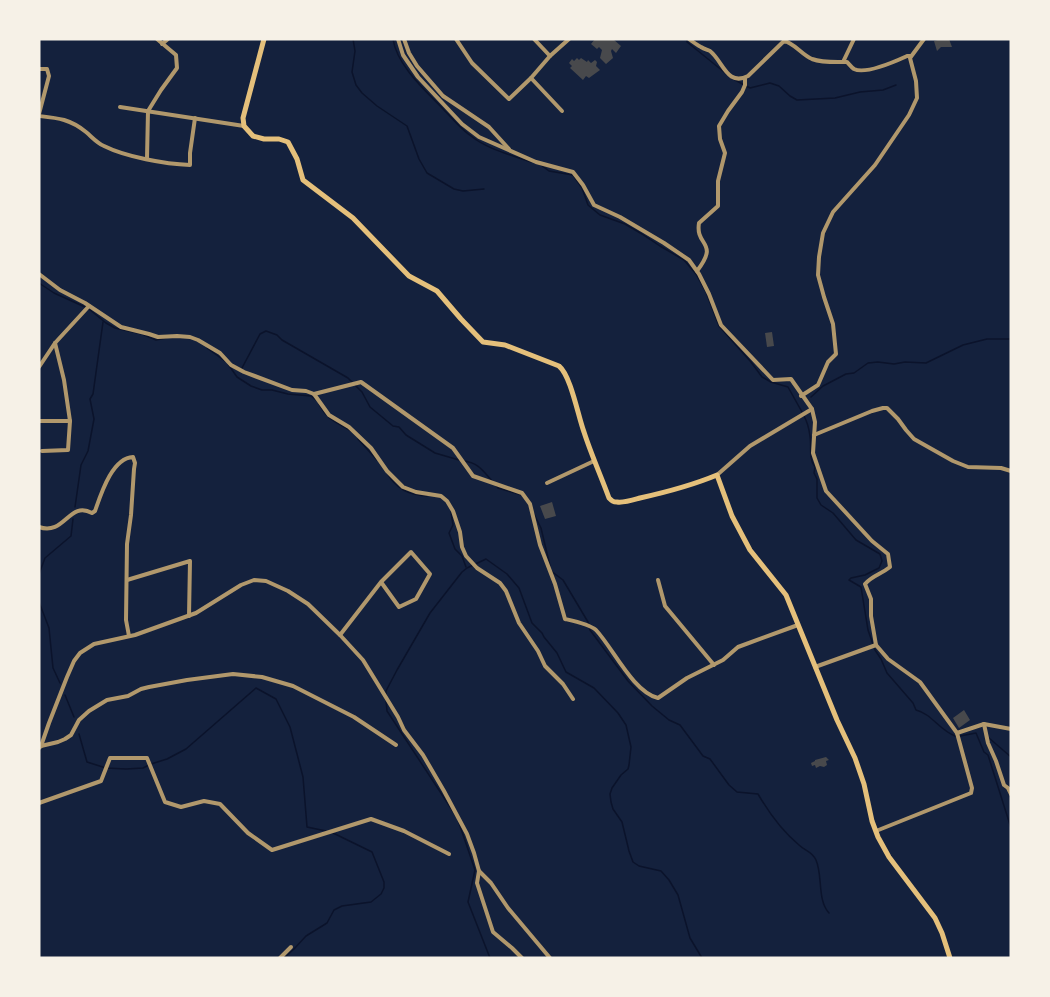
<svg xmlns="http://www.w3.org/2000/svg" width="1050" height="997" viewBox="0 0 1050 997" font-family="'Work Sans',sans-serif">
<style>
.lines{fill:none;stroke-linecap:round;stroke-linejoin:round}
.stream{stroke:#0b132b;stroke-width:1.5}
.building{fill:#48494c}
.minor{stroke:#b1986c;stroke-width:4}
.secondary{stroke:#e5c07b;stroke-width:5}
</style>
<rect width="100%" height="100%" fill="#14213d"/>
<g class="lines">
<g class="stream">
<path d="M353,39L355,51L352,72L356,85L362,93L377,106L407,126L419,159L427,173L454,189L463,191L484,189"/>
<path d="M393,39C397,66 426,91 444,110C453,119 461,129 471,136C487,149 511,155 531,162"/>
<path d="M687,39V42L729,76"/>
<path d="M735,80L750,88L770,83L779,86L790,96L797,100L835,98L860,92L883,90L896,85"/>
<path d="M541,165L549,171L573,175L582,188L588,205L600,215L625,224L642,234L660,246L684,260L696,274L706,292L719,326L751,362L762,377L771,382L788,387L802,412"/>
<path d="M39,283L54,293L85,307"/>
<path d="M89,309L106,323L115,328L142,334L156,340L166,338"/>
<path d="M207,348L225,361"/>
<path d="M228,364L237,377L251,386L262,390H272L288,394L311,396L316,400"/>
<path d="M242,368L260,334L266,331L277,335L282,340L348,378L362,392L370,407L393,426L399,427L406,435L435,453L459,460"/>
<path d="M811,397L823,386L846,374L854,373L868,363L878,362L894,364L905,362L926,363L963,345L987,339H1010L1011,340"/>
<path d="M319,404C327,420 336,422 351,431"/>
<path d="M804,416C808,423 809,429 810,436C812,447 808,458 815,467L814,473L817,479V498L821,505L833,513L856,540L880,554L882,561L879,568L865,575L851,578L849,580L861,587L868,630L875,650L881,659L887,673L913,703L916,710C932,714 939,730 955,736"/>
<path d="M358,439L377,460"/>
<path d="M464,461C479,463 483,471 493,482"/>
<path d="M387,473C396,489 409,495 427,496"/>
<path d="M496,485L498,488L522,495"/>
<path d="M75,507L81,465L88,451L94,419L90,399L93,394L103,322"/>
<path d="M451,512L453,525L449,533L455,549L462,556L466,567"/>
<path d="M534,514L541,528L550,566"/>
<path d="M551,571L563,580L588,622L590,630L628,681L652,706L669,720L680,725L703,756L710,759L729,785L737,792L758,794C769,813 782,831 799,845C805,851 812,851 816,860C823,876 817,900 829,913"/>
<path d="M39,574L45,558L71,536L73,519"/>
<path d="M39,602L49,628L53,668L60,683"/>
<path d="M65,695L74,717"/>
<path d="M386,696V691L397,670L430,613L462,572L467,568L486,559L507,574L519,588L532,623L542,633L544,637L557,653L566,672L594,688L618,713L626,725L631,747L629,765L628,769L621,775L612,788L610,794L611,802L613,809L622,822L629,851L633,862L639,866L661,871L669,880L678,895L690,938L702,958"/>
<path d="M386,700L387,711L456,816"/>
<path d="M79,734L87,762L106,768L126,769L143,768L151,764L167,759L186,749L256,688L276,699L290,727L303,777L307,827L326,831"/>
<path d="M960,736L976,733L984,752L988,755L1011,828"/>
<path d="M989,738L1011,757"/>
<path d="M458,820L475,870L468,902L490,958"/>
<path d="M284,958L294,949L306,936L327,923L334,910L342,906L371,902L381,894L384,888V882L372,852L331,832"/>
</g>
</g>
<g class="building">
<path d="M595,39H613L621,46L616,53L612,49L611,51L613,58L606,64L600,58L602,50L599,47L597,49L591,44Z"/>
<path d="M941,39H949L952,47H941L937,51L934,41Z"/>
<path d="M577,58L579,60L581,58L587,62L588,60L591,63L595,60L597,62L596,66L600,70L589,78L586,76L583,80L570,68L572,66L569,63L572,59L574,61Z"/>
<path d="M772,332L774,346L767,347L765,333Z"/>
<path d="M552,502L556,516L545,519L540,506Z"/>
<path d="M964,710L970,720L959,728L953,718Z"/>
<path d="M826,757L829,760L826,761L827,765L824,767L820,766L816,768L815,765L812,766L811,763L815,761V760Z"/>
</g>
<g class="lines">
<g class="minor">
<path d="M398,39L403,55L418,77L462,124L479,137L536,162L573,172L583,185L594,205L620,217L664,243L689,260L699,274L709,294L721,325L773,380L791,379L812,409L815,422L813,453L826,491L872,541L888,554L890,567C880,575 873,575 865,584L871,599V616L876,645L888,659L920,682L957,733L984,724L1011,729"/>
<path d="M404,39L409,53L417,66L443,96L489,127L509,149"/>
<path d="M456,39L472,63L509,99L531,78"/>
<path d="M534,39L550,56"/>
<path d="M689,39C693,42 697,45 701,47C704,49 708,50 710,51C723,61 727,87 748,76L784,41C793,42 802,55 812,59C823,63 836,62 847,62C849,64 851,67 854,69C866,75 896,61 907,56H911"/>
<path d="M162,44L168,39"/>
<path d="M843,62L854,39"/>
<path d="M39,69H47L49,76L39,114"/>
<path d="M120,107L244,126"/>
<path d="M562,111L531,78L550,56L569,39"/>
<path d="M39,116C58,118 70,119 86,132C92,137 97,143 104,146C126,157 165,164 190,165V153L195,118"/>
<path d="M147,158L148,111L161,90L177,68L176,55L157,39"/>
<path d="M697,271C720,241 695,247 699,223L718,206V181L725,153L720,139L719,126L728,111L742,92L745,85V78"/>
<path d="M39,274L60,290L85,303L121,327L149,334L158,337L177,336L190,337L198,340L220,353L231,365L244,372L292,390L306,391L314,394L329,415L349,427L371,448L387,471L403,487L416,492L441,496L447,501L453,511L460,532L462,547L466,556L477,568L500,583L506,591L519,623L538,651L545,666L563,684L573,699"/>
<path d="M39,367L55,343L89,306"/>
<path d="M314,394L361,382L453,448L473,476L522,493L530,504L540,545L555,584L565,619C574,621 589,624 596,630C613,648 633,692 658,698L687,678L723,660L738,647L798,625"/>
<path d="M801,396L818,385L828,362L836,354L833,324L824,297L818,275L819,257L823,233L833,212L875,165L909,115L917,98L916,81L910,58L924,39"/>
<path d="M39,421H70"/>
<path d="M814,435L872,411L883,408H887L898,419L906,430L914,439L953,461L968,467L1001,468L1011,471"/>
<path d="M42,451L68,450L70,421L64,380L55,343"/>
<path d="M717,475L750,446L812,409"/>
<path d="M547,483L594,461"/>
<path d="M39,527C65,536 69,500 92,513L95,511C101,494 112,458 133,457L135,463L134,469L131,515L127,544L126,620L129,636"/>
<path d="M127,580L190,561L189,616"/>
<path d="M658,580L665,606L714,665"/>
<path d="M340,635L381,582L411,552L430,574L416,599L399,607L381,582"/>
<path d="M815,667L876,645"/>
<path d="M984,724L988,743L996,761L1004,785L1008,788L1011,794"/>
<path d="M41,746L58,742L65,739L71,735L79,720L89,711L107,700L128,696L141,689L149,687L187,680L233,674L262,677L293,686L354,717L396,745"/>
<path d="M39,748L41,746L49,723L67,677L74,661L80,653L94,644L135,635L196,613L241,585L254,580L266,581L288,591L308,604L340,635L363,660L398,717L404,730L423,755L444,791L467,834L474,853L479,871L491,883L508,908L550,958"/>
<path d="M39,803L101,781L110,758H147L165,802L181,807L204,801L220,804L248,833L272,850L371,819L404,831L449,854"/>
<path d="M876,831L971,793L972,788L957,733"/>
<path d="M479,871L477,883L493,932L512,948L522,958"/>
<path d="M280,958L291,947"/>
</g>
<path class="secondary" d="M264,39L243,118L244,126L253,136L264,139H279L288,142L297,159L303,180L353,218L409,276L437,291L461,319L483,342L505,345L559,366C571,376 578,416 584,432C591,454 601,476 609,498C612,501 613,502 617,502C624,503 633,500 640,498C667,492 693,485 717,475L732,516L750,550L786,595L837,720L855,758L864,784L872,821L878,837L889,857L935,918L942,933L950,958"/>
</g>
<rect width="1050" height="997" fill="none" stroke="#f6f1e7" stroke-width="81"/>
</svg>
